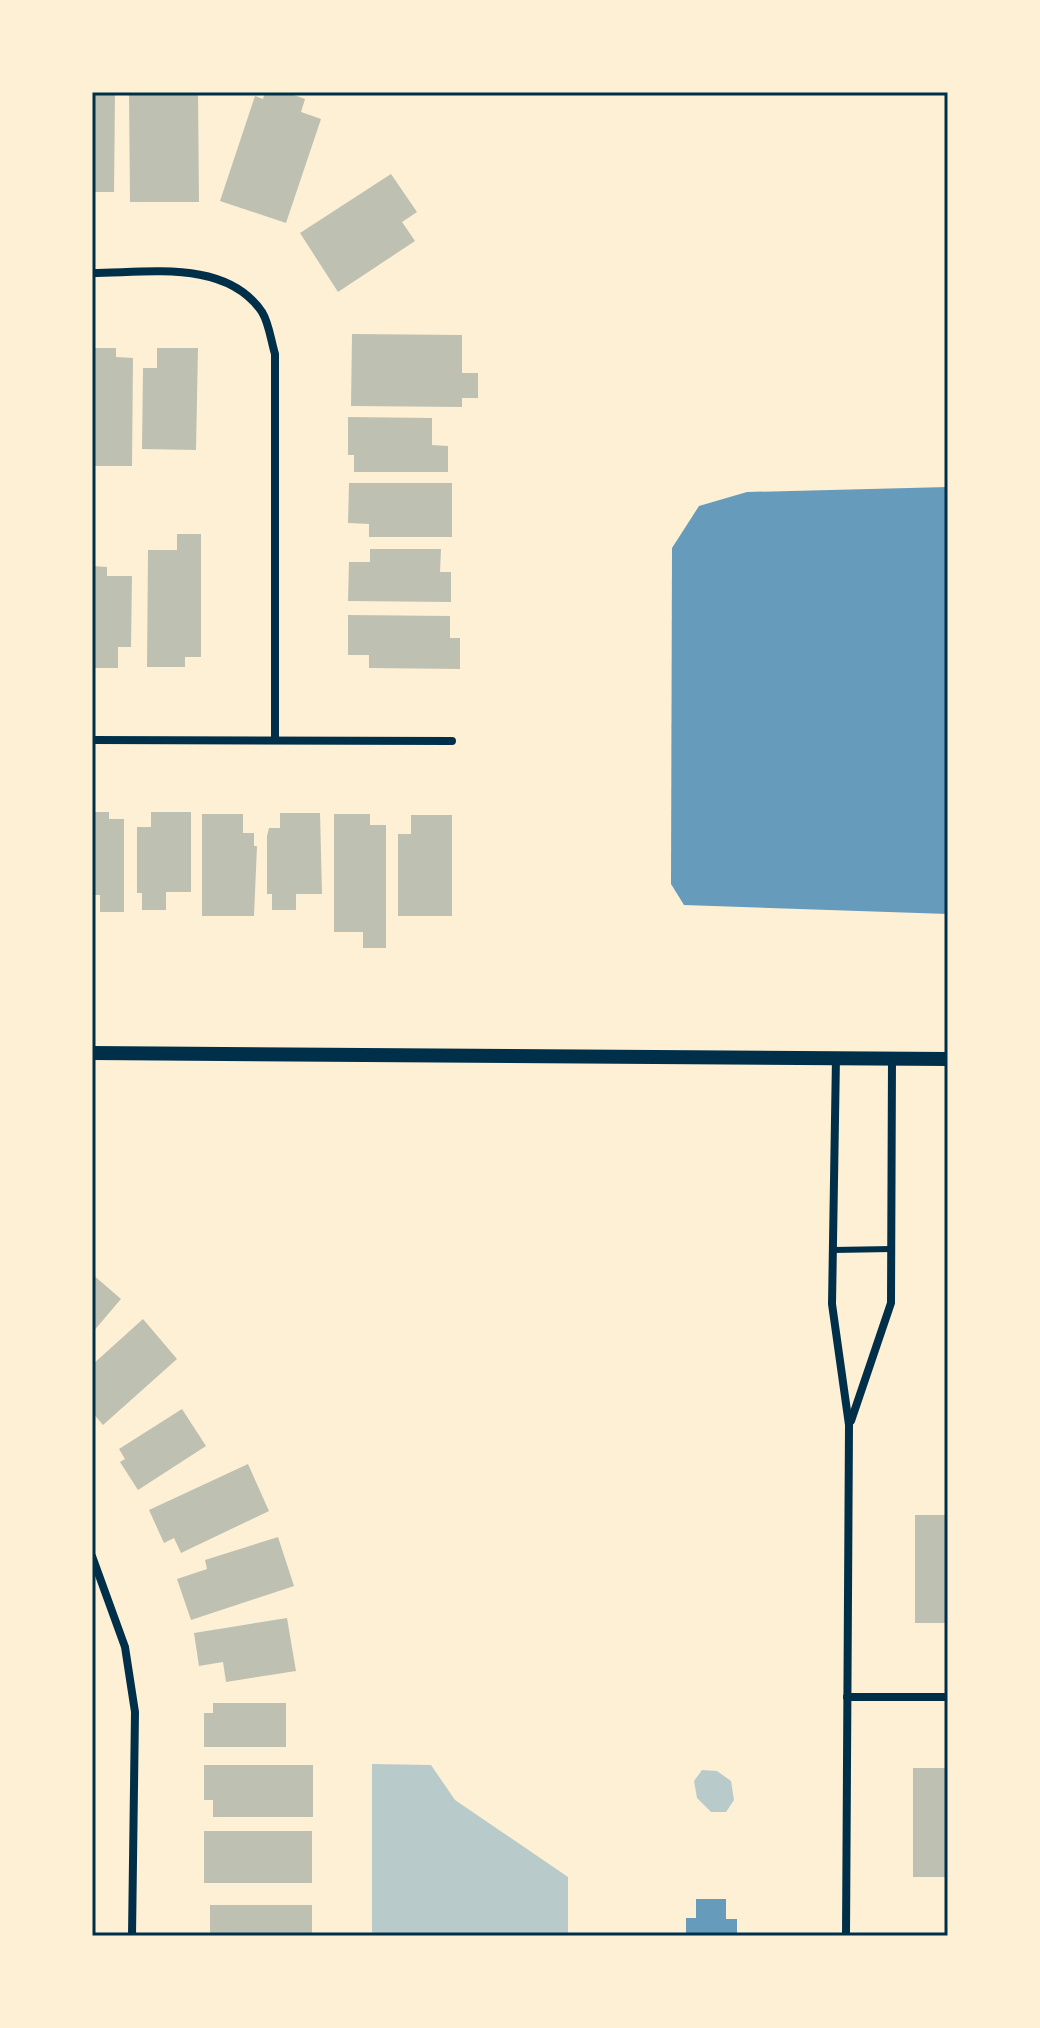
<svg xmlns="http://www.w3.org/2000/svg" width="1040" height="2028" viewBox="0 0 1040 2028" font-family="Overpass,sans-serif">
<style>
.green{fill:#b9caca}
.water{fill:#669bbc}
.building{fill:#bec0b2}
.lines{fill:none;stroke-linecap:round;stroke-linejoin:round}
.service{stroke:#003049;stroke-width:6}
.minor{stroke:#003049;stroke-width:8}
.tertiary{stroke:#003049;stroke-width:14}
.neatline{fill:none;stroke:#003049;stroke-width:3}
</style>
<rect width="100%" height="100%" fill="#fdf0d5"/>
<g class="green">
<path d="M372,1764L431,1765L455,1800L568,1877V1936H372Z"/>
<path d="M702,1770L717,1771L731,1781L734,1800L726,1812H711L697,1798L694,1781Z"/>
</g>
<g class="water">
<path d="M948,487V914L684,905L671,884L672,548L699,506L747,492Z"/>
<path d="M696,1899H726V1919H737V1936H686V1918H696Z"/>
</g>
<g class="building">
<path d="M129,92H198L199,202H130Z"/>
<path d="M265,92H286L305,99L301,112L321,119L286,223L220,201L255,96L263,99Z"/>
<path d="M92,93H115L114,192H92Z"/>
<path d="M391,174L417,212L402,222L415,241L338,292L300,233Z"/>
<path d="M352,334L462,335V373H478V398H462V407L351,406Z"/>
<path d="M92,348H116V357L133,358L132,466H92Z"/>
<path d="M157,348H198L196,450L142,449L143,368H157Z"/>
<path d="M348,417L432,418V445L448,446V472H354V455H348Z"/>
<path d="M349,483H452V537H369V524L348,523Z"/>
<path d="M177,534H201V657H185V667H147L148,550H177Z"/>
<path d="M370,549H441L440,572H451V602L348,601L349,562H370Z"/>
<path d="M92,566L107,567V576H132L131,647H118V668H92Z"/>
<path d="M348,615L450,616V638H460V669L369,668V655H348Z"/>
<path d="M92,812H109V819H124V912H100V895H92Z"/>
<path d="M151,812H191V892H166V910H142V893H137V827H151Z"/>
<path d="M280,813H320L322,894H296V910H272V894H267V836L269,828H280Z"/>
<path d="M202,814H243V833H254V846H257L254,916H202Z"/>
<path d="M334,814H370V825H386V948H363V932H334Z"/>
<path d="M411,815H452V916H398V834H411Z"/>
<path d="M92,1274L121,1299L92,1333Z"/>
<path d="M143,1319L177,1359L103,1425L92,1412V1365Z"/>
<path d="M182,1409L206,1446L138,1490L120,1462L125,1459L119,1449Z"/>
<path d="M248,1464L269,1511L181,1553L174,1538L164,1543L149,1510Z"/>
<rect x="915" y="1515" width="33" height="108"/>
<path d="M278,1537L294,1586L191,1620L177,1579L207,1569L205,1560Z"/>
<path d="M287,1618L296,1671L226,1682L223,1662L199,1666L194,1633Z"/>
<path d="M213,1703H286V1747H204V1713H213Z"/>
<path d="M204,1765H313V1817H213V1800H204Z"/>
<rect x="913" y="1768" width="35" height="109"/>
<rect x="204" y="1831" width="108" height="52"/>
<rect x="210" y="1905" width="102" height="31"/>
</g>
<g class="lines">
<path class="service" d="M833,1250L892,1249"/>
<g class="minor">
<path d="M92,273C148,273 226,259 262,312C269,323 271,341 275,354V740"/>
<path d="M92,740L452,741"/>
<path d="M836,1057L832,1304L849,1425L846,1936"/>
<path d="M851,1421L891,1303L892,1058"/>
<path d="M92,1556L125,1647L135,1712L132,1936"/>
<path d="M847,1697H948"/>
</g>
<path class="tertiary" d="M92,1053L948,1059"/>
</g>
<rect width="1040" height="2028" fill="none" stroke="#fdf0d5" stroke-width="188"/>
<rect x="94" y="94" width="852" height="1840" class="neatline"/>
</svg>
